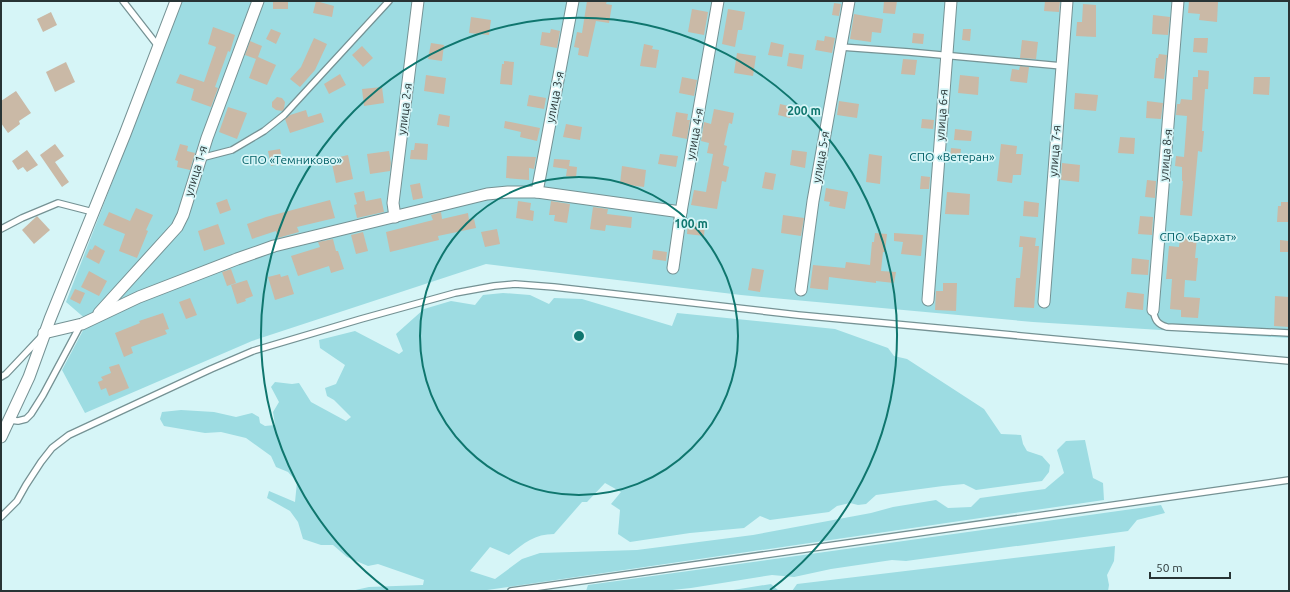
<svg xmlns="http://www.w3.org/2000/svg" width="1290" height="592" viewBox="0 0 1290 592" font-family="Ubuntu,sans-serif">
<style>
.green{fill:#9ddce2}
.building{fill:#cab9a6}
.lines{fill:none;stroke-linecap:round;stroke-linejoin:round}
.lane-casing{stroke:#759294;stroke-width:8}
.street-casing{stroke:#759294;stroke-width:13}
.lane{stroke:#fff;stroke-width:5.5}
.street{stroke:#fff;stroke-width:11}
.ring{fill:none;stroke:#0f766e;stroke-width:2}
.labels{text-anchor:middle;stroke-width:3.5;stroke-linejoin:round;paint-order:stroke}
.street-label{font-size:12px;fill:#283435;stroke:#d6f5f7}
.park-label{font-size:12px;fill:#026067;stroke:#d6f5f7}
.centre{fill:#0f766e;stroke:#d6f5f7;stroke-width:2}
.ring-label{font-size:12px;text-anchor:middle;font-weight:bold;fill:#0f766e;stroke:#d6f5f7;stroke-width:3.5;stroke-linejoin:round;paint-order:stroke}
</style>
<rect width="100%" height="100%" fill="#d6f5f7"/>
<g class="green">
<path d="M182,1H1289V338L1033,322L741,295L486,264L252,341L85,413L62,370L88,321L66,302Z"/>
<path d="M503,293L530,295L549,304L554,298L582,299L672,326L677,313L835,329L888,348L894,356L907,359L984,409L1001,434L1021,435L1023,444L1027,451L1042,456L1050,465L1049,472L1042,481L976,490L964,484L943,486L876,495L866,504L858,505L850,503L837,506L829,512L770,520L760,516L744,528L690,533L630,542L618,534L620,510L611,504L621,492L605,483L587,502H582L554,534C535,534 524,543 509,555L490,547L470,571L495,579L522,559L540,553L637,550L753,535L871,513L893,507L936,500L948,508L971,507L980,498L1045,489L1064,473L1057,450L1066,441L1085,440L1093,478L1103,483L1104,500L480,591H351L369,587L423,585L424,580L378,564L368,566L347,557L333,545H321L303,539L298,522L290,511L267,498L269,491L295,502L297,482L288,472L276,467L271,456L246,438L221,432L205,433L164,426L160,419L162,412L181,410L214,412L236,417L252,413L259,417L260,423L265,426L275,425L273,412L279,402L271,387L275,382L292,384L299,383L311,402L346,421L351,417L334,400L327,396L325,388L336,384L345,365L320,348L319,340L355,331L399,354L403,351L396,334L424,309L451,301L475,305L483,295Z"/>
<path d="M1161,505L1165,513L1137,520L1128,531L906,561L892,560L831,569L794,577L772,575L691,588L663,591H586L588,585Z"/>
<path d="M1115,546L1114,561L1107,575L1109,585L1108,591H792L797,584Z"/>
<path d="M771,584L779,591H727Z"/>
</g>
<g class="building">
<rect x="273" y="1" width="15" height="8"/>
<path d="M316,1L334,6L332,17L313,13Z"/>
<path d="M587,1H607L606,4L612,5L609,23L596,21L588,57L578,55L579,48L574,47L577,32L582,33Z"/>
<path d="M884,1H897L895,14L883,13Z"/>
<path d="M1045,1H1060L1059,12L1044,11Z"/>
<path d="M1189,1L1218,2L1217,22L1199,20L1200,14L1188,13Z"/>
<path d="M834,3L841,4L839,16L832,15Z"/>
<path d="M1083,4L1096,5V37L1076,36L1077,22H1082Z"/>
<path d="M692,9L708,12L704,35L688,32Z"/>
<path d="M728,9L745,12L742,30H738L735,47L722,44Z"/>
<path d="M51,12L57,25L43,32L37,19Z"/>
<path d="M854,14L883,19L881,33L872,32L871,42L850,39Z"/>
<path d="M1153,15L1170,17L1168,35L1152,34Z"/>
<path d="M471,17L491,20L489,35L469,33Z"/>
<path d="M213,27L235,35L230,52L228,51L215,87L218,88L211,107L191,100L194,89L176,83L180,74L204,82L216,47L208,44Z"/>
<path d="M271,29L281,33L276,44L266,39Z"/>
<path d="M551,29L560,31L557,48L540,45L542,32L550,33Z"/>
<path d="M963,29H971L970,41L962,40Z"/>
<path d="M913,33L924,34L923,44L912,43Z"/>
<path d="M825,36L835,38L832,53L815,50L817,40L824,41Z"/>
<path d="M314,38L327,44L315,70L300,87L290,79L301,67Z"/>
<path d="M1194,38H1208L1207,53L1193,52Z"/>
<path d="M1022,40L1038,42L1036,59L1020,58Z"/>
<path d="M250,41L262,46L258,57L276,65L267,85L249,78L256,59L245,55Z"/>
<path d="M771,42L784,45L782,57L768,55Z"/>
<path d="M431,43L444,45L442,61L428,59Z"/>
<path d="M644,44L653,46L652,49L659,50L656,68L640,66Z"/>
<path d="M362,46L373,58L363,67L352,55Z"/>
<path d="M737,53L756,56L753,76L734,73Z"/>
<path d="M789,53L804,55L802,69L787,66Z"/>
<path d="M1159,54L1167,55L1164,79L1154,78L1156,58H1158Z"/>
<path d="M903,59L917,60L915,75L901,74Z"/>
<path d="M504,61L514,62L512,85L500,84L502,64H504Z"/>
<path d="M66,62L75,82L55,92L46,72Z"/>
<path d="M1020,66L1029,67L1027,83L1010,81L1012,69L1019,70Z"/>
<path d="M1198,70L1209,71L1208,89H1205L1202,131H1204L1202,152L1198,151L1192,216L1180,215L1183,181H1182V167L1175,166L1176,156L1184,157L1187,116L1176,115L1177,104H1180L1181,99L1192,100L1193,77H1198Z"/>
<path d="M340,74L346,85L329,94L324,84Z"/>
<path d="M426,75L446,78L444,94L424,91Z"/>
<path d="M960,75L979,77L978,95L958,93Z"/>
<path d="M682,77L697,80L694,96L679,93Z"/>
<path d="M1254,77H1270L1269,95L1253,94Z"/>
<path d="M382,87L384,103L364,106L362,89Z"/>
<path d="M16,91L31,113L19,121L20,124L8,133L1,123V101Z"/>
<path d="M1075,93L1098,95L1096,111L1074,109Z"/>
<path d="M529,95L546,98L544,109L527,106Z"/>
<path d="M277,97L282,98L285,102L284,109L282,111L276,110L272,107V102Z"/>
<path d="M839,101L859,104L857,118L837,115Z"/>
<path d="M1147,101L1163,103L1161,119L1146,118Z"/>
<path d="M780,104L793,107L790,118L778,115Z"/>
<path d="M228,107L247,113L237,139L219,132Z"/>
<path d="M714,109L734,113L732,124L729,123L724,145L727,146L723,165L729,167L726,182L722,181L717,209L691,205L694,190L706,192L713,154L707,153L709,143L701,141L704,122L711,124Z"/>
<path d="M306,110L308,117L321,113L324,122L290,133L285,119L290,115Z"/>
<path d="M676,112L688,114L687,120H690L687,139L672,136Z"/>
<path d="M439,114L450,116L449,127L437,125Z"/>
<path d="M922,119L934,120L933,129L921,128Z"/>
<path d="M505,121L540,128L537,141L520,137L521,132L504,128Z"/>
<path d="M566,124L582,127L580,140L563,137Z"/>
<path d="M955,129L972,131L971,141L954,140Z"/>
<path d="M1120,137L1135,138L1134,154L1118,153Z"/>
<path d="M415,143L428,144L427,160L410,159L411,150H414Z"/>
<path d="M55,144L64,156L55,162L69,182L62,187L40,155Z"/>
<path d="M180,144L188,146L187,151L195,153L190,170L177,167L178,161L175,160Z"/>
<path d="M1001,144L1017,146L1016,154H1023L1021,175H1013L1012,183L997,181Z"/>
<path d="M951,148L961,149L960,158H950Z"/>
<path d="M280,149L283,163L271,166L268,151Z"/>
<path d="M27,150L38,165L27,172L23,167L18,170L12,161Z"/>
<path d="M792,150L807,152L805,168L790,165Z"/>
<path d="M389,151L391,163L390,171L370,174L367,154Z"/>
<path d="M660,154L678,156L676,167L658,164Z"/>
<path d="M869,154L882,156L880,184L866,182Z"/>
<path d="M348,155L353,179L336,183L331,159Z"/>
<path d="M507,156L536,157L534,169L529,168V180L506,178Z"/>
<path d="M554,159L570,160L569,166L577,167L576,178L566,176L567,169L553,167Z"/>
<path d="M1062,163L1080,165L1079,182L1061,180Z"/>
<path d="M622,166L646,170L644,187L620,184Z"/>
<path d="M765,172L776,174L773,190L762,188Z"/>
<path d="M921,176L930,177L929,189H920Z"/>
<path d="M1147,180L1156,181L1155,198L1145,197Z"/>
<path d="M420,183L423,198L413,200L410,185Z"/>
<path d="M826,188L848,192L845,209L829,206L830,202L824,201Z"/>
<path d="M364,191L366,201L381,198L384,212L357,218L354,205L357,204L354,193Z"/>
<path d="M947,192L970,194L969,215L945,214Z"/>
<path d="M227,199L231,210L220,214L216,203Z"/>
<path d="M330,200L335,218L297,227L299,232L278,238L276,231L252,239L247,224L266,217Z"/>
<path d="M518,201L531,203L530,210L534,211L533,221L516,218Z"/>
<path d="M551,201L570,204L567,223L554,221L555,215H549Z"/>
<path d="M1024,201L1039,203L1038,217L1023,216Z"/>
<path d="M1281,202H1289V222H1277L1278,206H1281Z"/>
<path d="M593,207L608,209L607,214L632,217L631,228L606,225L605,231L590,229Z"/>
<path d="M136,208L153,215L146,230L148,231L137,258L119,251L125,234L103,225L109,212L130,221Z"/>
<path d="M441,212L442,219L468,213L469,220L474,219L476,228L438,236L439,240L390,252L386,232L433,220L431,215Z"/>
<path d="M783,215L804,218L801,236L781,233Z"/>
<path d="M37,216L50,230L34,244L22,230Z"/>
<path d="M1140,216L1153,217L1152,235L1138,234Z"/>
<path d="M688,222L705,224L704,236L687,234Z"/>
<path d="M218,224L225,244L204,251L198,231Z"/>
<path d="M497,229L500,244L485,247L481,232Z"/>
<path d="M363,232L368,251L356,254L351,235Z"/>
<path d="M875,233L887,234L885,252H883L881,271L896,272L894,283L876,281V283L829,277L828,290L810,288L813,265L845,268L846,262L870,265L872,242H874Z"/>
<path d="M894,233L923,235L921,256L901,254L903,242L894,241Z"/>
<path d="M1020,236L1036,238L1035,246H1039L1034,308L1014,307L1016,278H1020L1023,247H1019Z"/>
<path d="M1180,237L1197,238L1195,258H1198L1196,281L1185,280L1184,297L1200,298L1198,318L1181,317V310L1170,309L1172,279H1166L1169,246L1179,247Z"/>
<path d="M333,239L336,251H338L344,269L331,273L329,266L298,276L291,256L320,247L318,242Z"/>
<path d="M1280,240L1289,241V252H1280Z"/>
<path d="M95,245L105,251L99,264L86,257L90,249L92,250Z"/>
<path d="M653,250L667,252L666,261L652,259Z"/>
<path d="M1132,258L1149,260L1148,275L1131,274Z"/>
<path d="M752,268L764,270L760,292L748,290Z"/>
<path d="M231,269L236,283L227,286L222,272Z"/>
<path d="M89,271L107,281L99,296L81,287Z"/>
<path d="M280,274L281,277L288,275L294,294L275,300L268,277Z"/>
<path d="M247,280L253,296L245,299L246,301L237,304L231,285Z"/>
<path d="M943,283H957L956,311L935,310L936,291H943Z"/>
<path d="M75,289L85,293L80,304L70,299Z"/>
<path d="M1127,292L1144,294L1143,310L1125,308Z"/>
<path d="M1275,296L1289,297V327L1274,326Z"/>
<path d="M190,298L197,315L186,319L179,302Z"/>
<path d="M163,313L169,329L165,330L167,334L131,347L133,353L124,357L115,333L140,323L139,321Z"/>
<path d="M119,364L129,388L109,396L106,388L101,390L98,382L103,380L101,377L111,373L109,367Z"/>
</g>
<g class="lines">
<g class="lane-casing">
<g id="lane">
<path d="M123,1L158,46"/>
<path d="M841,47L909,52L1062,66"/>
<path d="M201,158L232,150L264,131L284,115L389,1"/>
<path d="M1,229L22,218L58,203L93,212"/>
<path d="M1153,310C1155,320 1157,324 1167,327L1289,333"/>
<path d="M1,377L6,374L40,338"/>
<path d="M9,420L18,421L26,419L31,414L43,395L81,324"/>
<path d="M1,517L17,501L26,485L41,462L52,448L69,435L211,369L253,351L361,319L455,293L494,286L515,284L554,287L798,315L1289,361"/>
<path d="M511,591L1289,480"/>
</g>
</g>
<g class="street-casing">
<g id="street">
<path d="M537,192L573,1"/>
<path d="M395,217L393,203L418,1"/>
<path d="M673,268L681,212L718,1"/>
<path d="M801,290L813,201L849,1"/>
<path d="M928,300L951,1"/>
<path d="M1044,302L1067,1"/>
<path d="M1153,310L1178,1"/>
<path d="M99,313L177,227L183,215L207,138L258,1"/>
<path d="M44,333L82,324L139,297L237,259L274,246L487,194L508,192H537L681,212"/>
<path d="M1,437L29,377L50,319L125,134L176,1"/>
</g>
</g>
<use href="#lane" class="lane"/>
<use href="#street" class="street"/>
</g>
<g class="ring">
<circle cx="579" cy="336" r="159"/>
<path d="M388 590A318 318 0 1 1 770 590"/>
</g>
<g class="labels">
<g class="street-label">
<text transform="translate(555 97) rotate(-79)" y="4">улица 3-я</text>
<text transform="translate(405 109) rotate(-83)" y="4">улица 2-я</text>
<text transform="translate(942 115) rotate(-86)" y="4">улица 6-я</text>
<text transform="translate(695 134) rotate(-80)" y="4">улица 4-я</text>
<text transform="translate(1055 151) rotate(-86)" y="4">улица 7-я</text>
<text transform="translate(1166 155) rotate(-85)" y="4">улица 8-я</text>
<text transform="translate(821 157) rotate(-80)" y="4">улица 5-я</text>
<text transform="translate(196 171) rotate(-73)" y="4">улица 1-я</text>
</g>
<g class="park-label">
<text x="952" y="161">СПО «Ветеран»</text>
<text x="292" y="164">СПО «Темниково»</text>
<text x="1198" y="241">СПО «Бархат»</text>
</g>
</g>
<circle cx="579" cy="336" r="6" class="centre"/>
<g class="ring-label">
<text x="804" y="115">200 m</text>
<text x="691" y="228">100 m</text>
</g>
<rect width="1290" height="592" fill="none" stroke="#283435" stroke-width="4"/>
<path d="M1150 572v6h80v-6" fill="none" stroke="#283435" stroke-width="2"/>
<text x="1156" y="572" font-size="12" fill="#283435" stroke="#d6f5f7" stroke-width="3" paint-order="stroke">50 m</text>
</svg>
